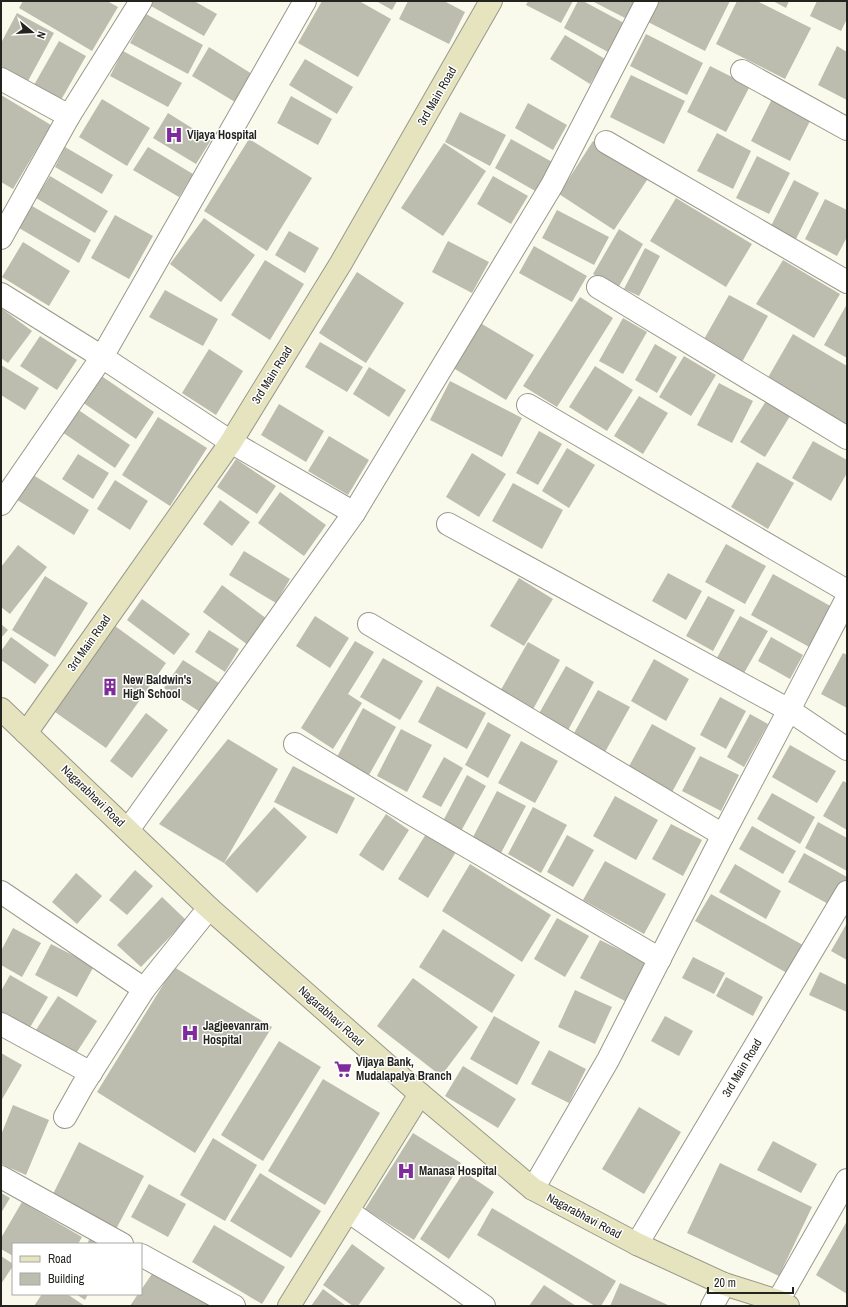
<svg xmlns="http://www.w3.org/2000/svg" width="848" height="1307" viewBox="0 0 848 1307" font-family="'Archivo Narrow',sans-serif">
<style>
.building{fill:#bdbdaf}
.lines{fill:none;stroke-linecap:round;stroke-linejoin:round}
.street-casing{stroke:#98988b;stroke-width:24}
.secondary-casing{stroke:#98988b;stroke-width:24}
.street{stroke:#fff;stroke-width:22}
.secondary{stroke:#e6e3bf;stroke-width:22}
.labels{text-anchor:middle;stroke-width:3;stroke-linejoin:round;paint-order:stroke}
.street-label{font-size:12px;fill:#24241f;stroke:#fff}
.poi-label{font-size:12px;font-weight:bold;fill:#24241f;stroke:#fff;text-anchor:start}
</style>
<rect width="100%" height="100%" fill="#fafaec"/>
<g class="building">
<path d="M23,1H107L118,7L92,51L19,8Z"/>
<path d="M153,1H194L217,14L204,36L151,6Z"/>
<path d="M322,1H359L391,19L358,77L298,43Z"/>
<path d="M376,1H397L392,10Z"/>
<path d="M408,1H444L465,12L449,44L399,19Z"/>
<path d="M528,1H573L561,23L526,5Z"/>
<path d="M578,1H583L624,23L608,52L564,28Z"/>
<path d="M592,1H636L627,19Z"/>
<path d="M659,1H730L705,51L648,22Z"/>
<path d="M737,1H757L811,28L785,79L716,44Z"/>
<path d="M773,1H789L786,8Z"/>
<path d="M817,1H847V19L841,31L810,16Z"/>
<path d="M17,13L54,33L28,81L1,66V43Z"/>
<path d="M146,14L203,45L188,74L130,43Z"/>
<path d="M646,34L703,63L687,95L630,66Z"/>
<path d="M565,35L605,59L590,84L550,59Z"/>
<path d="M59,41L86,56L61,100L34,85Z"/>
<path d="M837,46L847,52V100L818,85Z"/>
<path d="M209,47L252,74L235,102L192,76Z"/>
<path d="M123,51L182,83L168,107L110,76Z"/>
<path d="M305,59L353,87L337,114L289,85Z"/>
<path d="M710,66L750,86L726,132L687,112Z"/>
<path d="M631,75L685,101L664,144L610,117Z"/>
<path d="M1,95L51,125L13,189L1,182Z"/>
<path d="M291,96L332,119L318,145L277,123Z"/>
<path d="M102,99L150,128L127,166L79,137Z"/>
<path d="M772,99L811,119L790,161L751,141Z"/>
<path d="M528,103L567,125L553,150L515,128Z"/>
<path d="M460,112L506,135L490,166L445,142Z"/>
<path d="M168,113L211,140L196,164L153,138Z"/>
<path d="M717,133L751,151L733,189L697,171Z"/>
<path d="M249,139L312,178L267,251L204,211Z"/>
<path d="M511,139L554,163L537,192L495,168Z"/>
<path d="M593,141L649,177L614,230L559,194Z"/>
<path d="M444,143L486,171L443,236L401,208Z"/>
<path d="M65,147L113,175L102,194L55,167Z"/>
<path d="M148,147L193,174L179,197L133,170Z"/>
<path d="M757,156L790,173L769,214L736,198Z"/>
<path d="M50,176L108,211L95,233L36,198Z"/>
<path d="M493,176L528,196L511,224L477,204Z"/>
<path d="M794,180L819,193L793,245L768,232Z"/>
<path d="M676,198L752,244L726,287L650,241Z"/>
<path d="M825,199L847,210V237L837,256L805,239Z"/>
<path d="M32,206L91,240L79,263L19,228Z"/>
<path d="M557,210L609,237L594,265L542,238Z"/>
<path d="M115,215L153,236L129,279L91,258Z"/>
<path d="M204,218L255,255L221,302L170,264Z"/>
<path d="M619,229L643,244L618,288L593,274Z"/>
<path d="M289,231L319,248L305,273L275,255Z"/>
<path d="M448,241L489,262L472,293L432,272Z"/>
<path d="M23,242L70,271L49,306L2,277Z"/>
<path d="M534,246L587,276L572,302L519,273Z"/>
<path d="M645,248L660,256L639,296L624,289Z"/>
<path d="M265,260L304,284L270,340L231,315Z"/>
<path d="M783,260L840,294L814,338L756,304Z"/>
<path d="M357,272L404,303L366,363L319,333Z"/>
<path d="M165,290L218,319L203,346L149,317Z"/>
<path d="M729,295L768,316L742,362L703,341Z"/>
<path d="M580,297L613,318L557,407L523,386Z"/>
<path d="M847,304V358L824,345Z"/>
<path d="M1,308L32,331L8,363L1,358Z"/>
<path d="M623,318L647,332L623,374L599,361Z"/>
<path d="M477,321L534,355L506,400L450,366Z"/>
<path d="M793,334L847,366V427L766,381Z"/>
<path d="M40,336L77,360L57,390L20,366Z"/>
<path d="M320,342L363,367L347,392L305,367Z"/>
<path d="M655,344L677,357L657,393L635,380Z"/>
<path d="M209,349L243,371L216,415L182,393Z"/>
<path d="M684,356L716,375L691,416L659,397Z"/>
<path d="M1,365L39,388L25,410L1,395Z"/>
<path d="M595,366L633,390L607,431L569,407Z"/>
<path d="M369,367L406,390L389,417L353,394Z"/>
<path d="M100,375L154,412L136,439L82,402Z"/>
<path d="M450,381L522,418L502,457L430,420Z"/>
<path d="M719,383L753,401L732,443L697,425Z"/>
<path d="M639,396L668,413L643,454L614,436Z"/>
<path d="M766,401L790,416L765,457L740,442Z"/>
<path d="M279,404L324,431L306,462L261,435Z"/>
<path d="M77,409L130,445L115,468L62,432Z"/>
<path d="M158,417L207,448L170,506L122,475Z"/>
<path d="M539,431L562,444L538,485L516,473Z"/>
<path d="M329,436L369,460L348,495L308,471Z"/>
<path d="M813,441L847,460V473L831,501L792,478Z"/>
<path d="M567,448L595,465L569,508L542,491Z"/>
<path d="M472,453L506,474L479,517L446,497Z"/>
<path d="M78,454L109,473L93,499L62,479Z"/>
<path d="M236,459L276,486L257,514L217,487Z"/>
<path d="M757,462L794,483L768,529L731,507Z"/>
<path d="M30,473L89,510L74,535L14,498Z"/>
<path d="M115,480L148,501L130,530L97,509Z"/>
<path d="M513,483L563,510L542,549L492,521Z"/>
<path d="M280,492L326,525L304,556L258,523Z"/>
<path d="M220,500L250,522L232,546L203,524Z"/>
<path d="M726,544L766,566L745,604L705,582Z"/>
<path d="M18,545L47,567L10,614L1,607V567Z"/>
<path d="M244,551L290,579L276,603L229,575Z"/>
<path d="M668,573L702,591L686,620L652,601Z"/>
<path d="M773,574L834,608L811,648L751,615Z"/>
<path d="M45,576L88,603L55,657L12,630Z"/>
<path d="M519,578L553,599L524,646L490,626Z"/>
<path d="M222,585L267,619L248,645L203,612Z"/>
<path d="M708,596L735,610L713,651L686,636Z"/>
<path d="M142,599L190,634L174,655L127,620Z"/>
<path d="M315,616L349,638L330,668L296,646Z"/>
<path d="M740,616L768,631L740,680L713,665Z"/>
<path d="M1,624L8,630L1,638Z"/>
<path d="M115,626L166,663L106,748L55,712Z"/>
<path d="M209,630L239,649L225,672L195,652Z"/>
<path d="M11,637L49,665L35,684L1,660V651Z"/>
<path d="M771,637L803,655L790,679L758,661Z"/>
<path d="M355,641L374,652L348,694L362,703L333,749L301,728Z"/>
<path d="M528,642L560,660L531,713L498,695Z"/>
<path d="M843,653L847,655V708L821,694Z"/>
<path d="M383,658L423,681L400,720L360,697Z"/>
<path d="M654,659L689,679L666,721L631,701Z"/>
<path d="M183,660L219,683L200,712L164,688Z"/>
<path d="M566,666L594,682L566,734L537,717Z"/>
<path d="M437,686L486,713L467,749L418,722Z"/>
<path d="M598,690L630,707L605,752L573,735Z"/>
<path d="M720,697L746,711L726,749L700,735Z"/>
<path d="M363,708L396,727L369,775L337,757Z"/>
<path d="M146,713L168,730L132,778L110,761Z"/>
<path d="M750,714L768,724L744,767L727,757Z"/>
<path d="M488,722L511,735L488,778L465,765Z"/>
<path d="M652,724L696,748L671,794L627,770Z"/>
<path d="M401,729L432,745L407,792L377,776Z"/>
<path d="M228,739L278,769L224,863L159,824Z"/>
<path d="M521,741L558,761L535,803L498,783Z"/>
<path d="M790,745L836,771L817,803L772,777Z"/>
<path d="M700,756L739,775L721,811L682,791Z"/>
<path d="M444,757L463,768L441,807L422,797Z"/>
<path d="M293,766L355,798L337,834L274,802Z"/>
<path d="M467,775L486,786L460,833L442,823Z"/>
<path d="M843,781L847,783V830L823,816Z"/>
<path d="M497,791L526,806L501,853L473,837Z"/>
<path d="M772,793L815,817L800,844L757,819Z"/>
<path d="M615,796L658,820L636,860L593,836Z"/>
<path d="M274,807L307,837L257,893L224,863Z"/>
<path d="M533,807L567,825L541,873L508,854Z"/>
<path d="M386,814L409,830L383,871L359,855Z"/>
<path d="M818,822L847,838V871L805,848Z"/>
<path d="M671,824L702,840L683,876L652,859Z"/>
<path d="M752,826L796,851L783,874L739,849Z"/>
<path d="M426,834L456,852L428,898L398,879Z"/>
<path d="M567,835L594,850L573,887L547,872Z"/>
<path d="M804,853L847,877V880L832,906L788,882Z"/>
<path d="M605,861L666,894L644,934L583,900Z"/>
<path d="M470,864L551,915L522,962L442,911Z"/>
<path d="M735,864L781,891L766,919L719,892Z"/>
<path d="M135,870L153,886L127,915L109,900Z"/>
<path d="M76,873L102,896L77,924L52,902Z"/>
<path d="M711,894L810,949L794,977L695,921Z"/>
<path d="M162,897L186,920L141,967L117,945Z"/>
<path d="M557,918L589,936L565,977L534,959Z"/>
<path d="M847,923V960L831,951Z"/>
<path d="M13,928L41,943L22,977L1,965V951Z"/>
<path d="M443,929L515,975L492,1013L419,967Z"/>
<path d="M600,940L645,962L625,1001L580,978Z"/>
<path d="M51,944L94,966L77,997L35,975Z"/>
<path d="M693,957L725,973L714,994L682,978Z"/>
<path d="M174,967L272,1027L195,1153L97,1092Z"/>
<path d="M820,972L847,985V1012L809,995Z"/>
<path d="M10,975L48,997L29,1029L1,1013V991Z"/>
<path d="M726,977L763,997L753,1016L716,996Z"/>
<path d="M413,978L478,1027L441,1076L377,1026Z"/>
<path d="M575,990L612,1007L595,1044L558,1027Z"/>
<path d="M58,996L97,1021L75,1055L36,1030Z"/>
<path d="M494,1016L540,1042L517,1085L470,1059Z"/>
<path d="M665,1016L693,1031L679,1056L651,1041Z"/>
<path d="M279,1041L321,1067L263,1161L221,1135Z"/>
<path d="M549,1050L586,1069L569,1103L531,1084Z"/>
<path d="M1,1053L22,1065L1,1101Z"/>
<path d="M463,1066L516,1099L498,1128L445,1096Z"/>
<path d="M323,1079L380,1113L325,1205L268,1171Z"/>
<path d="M13,1105L49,1120L26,1175L1,1164V1135Z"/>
<path d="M639,1107L681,1132L644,1194L602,1169Z"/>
<path d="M413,1133L461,1163L414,1240L365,1209Z"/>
<path d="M213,1138L257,1165L225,1221L180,1195Z"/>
<path d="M773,1141L817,1164L801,1193L757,1170Z"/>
<path d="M79,1142L144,1176L114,1233L50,1200Z"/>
<path d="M720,1163L812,1207L779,1276L687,1233Z"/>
<path d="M464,1172L494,1192L449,1259L420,1239Z"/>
<path d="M260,1173L321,1211L291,1258L230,1221Z"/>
<path d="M149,1184L186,1204L168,1237L131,1217Z"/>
<path d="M1,1193L10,1198L1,1213Z"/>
<path d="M22,1202L82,1237L78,1244H13V1256L1,1249V1238Z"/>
<path d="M492,1208L616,1281L601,1306H595L477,1235Z"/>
<path d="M847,1221V1294L816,1275Z"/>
<path d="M214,1225L285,1267L262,1304L192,1262Z"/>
<path d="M90,1238L99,1244H87Z"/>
<path d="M352,1244L385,1268L358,1306H353L323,1285Z"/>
<path d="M1,1256L13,1264V1266L1,1284Z"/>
<path d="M156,1268L212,1306H130L138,1294H141V1290Z"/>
<path d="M620,1283L670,1306H610Z"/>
<path d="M544,1285L576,1306H529Z"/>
<path d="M323,1289L346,1306H311Z"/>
<path d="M42,1294H67L85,1306H34Z"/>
<path d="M76,1294H88L85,1300Z"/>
</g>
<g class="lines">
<g class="street-casing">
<g id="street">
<path d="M742,71L847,129"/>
<path d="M1,79L69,116"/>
<path d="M606,142L847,282"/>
<path d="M1,238L69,116L141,1"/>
<path d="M598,287L847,438"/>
<path d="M1,294L102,357L231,442L354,513"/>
<path d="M528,405L847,591"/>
<path d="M1,504L102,357L305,1"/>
<path d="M448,524L789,710L847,749"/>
<path d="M369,624L723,835"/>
<path d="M295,744L410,813L660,959"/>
<path d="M128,830L354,513L552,185L647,1"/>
<path d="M1,892L144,989L209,908"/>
<path d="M1,1024L91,1073"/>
<path d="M65,1117L83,1085L144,989"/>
<path d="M1,1177L122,1244"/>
<path d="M533,1189L608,1060L723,835L789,710L847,598"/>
<path d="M348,1211L484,1306"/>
<path d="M637,1244L847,892"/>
<path d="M141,1255L234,1306"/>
<path d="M778,1301L847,1180"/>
<path d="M712,1306L724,1284"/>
</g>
</g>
<g class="secondary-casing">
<g id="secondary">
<path d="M1,709L209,908L420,1094L533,1189L637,1244L724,1284L778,1301L788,1306"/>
<path d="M26,733L231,442L341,263L491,1"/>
<path d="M289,1306L420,1094"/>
</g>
</g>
<use href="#street" class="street"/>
<use href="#secondary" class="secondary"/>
</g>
<defs>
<g id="hospital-bare" transform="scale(1.38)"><path d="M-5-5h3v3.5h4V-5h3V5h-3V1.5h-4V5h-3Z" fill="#7e2c9b" stroke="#fff" stroke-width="2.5" paint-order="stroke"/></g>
<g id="building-bare" transform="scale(1.38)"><path d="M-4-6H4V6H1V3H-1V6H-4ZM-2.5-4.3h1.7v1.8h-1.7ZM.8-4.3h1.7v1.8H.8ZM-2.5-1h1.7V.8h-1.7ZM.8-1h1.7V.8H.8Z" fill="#7e2c9b" stroke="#fff" stroke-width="2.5" paint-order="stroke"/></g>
<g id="supermarket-bare" transform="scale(1.38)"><path d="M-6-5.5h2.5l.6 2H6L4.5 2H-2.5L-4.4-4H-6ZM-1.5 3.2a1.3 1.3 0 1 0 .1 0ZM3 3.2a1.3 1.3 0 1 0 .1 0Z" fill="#7e2c9b" stroke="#fff" stroke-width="2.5" paint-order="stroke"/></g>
</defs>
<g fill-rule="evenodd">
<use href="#hospital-bare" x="174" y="135"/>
<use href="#building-bare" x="110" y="687"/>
<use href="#hospital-bare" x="190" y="1033"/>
<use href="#supermarket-bare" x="343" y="1069"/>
<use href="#hospital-bare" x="406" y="1171"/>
</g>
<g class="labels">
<g class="street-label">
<text transform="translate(437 96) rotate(-60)" y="4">3rd Main Road</text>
<text transform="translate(272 375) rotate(-58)" y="4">3rd Main Road</text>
<text transform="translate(89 643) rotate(-55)" y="4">3rd Main Road</text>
<text transform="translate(93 796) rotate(44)" y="4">Nagarabhavi Road</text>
<text transform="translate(331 1016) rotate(42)" y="4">Nagarabhavi Road</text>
<text transform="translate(742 1068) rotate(-59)" y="4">3rd Main Road</text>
<text transform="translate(584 1216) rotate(28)" y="4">Nagarabhavi Road</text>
</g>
<g class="poi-label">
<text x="187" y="139">Vijaya Hospital</text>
<text x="123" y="684">New Baldwin's<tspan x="123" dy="14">High School</tspan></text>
<text x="203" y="1030">Jagjeevanram<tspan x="203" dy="14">Hospital</tspan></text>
<text x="356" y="1066">Vijaya Bank,<tspan x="356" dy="14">Mudalapalya Branch</tspan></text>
<text x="419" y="1175">Manasa Hospital</text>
</g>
</g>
<rect width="848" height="1307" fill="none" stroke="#24241f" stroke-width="4"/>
<rect x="12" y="1243" width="130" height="52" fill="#ffffff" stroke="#a7a7a5"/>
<rect x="20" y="1256" width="20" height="6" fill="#e6e3bf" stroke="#a7a7a5"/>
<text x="48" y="1263" font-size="12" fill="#24241f">Road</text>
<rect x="20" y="1273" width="20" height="12" fill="#bdbdaf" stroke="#a7a7a5"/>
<text x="48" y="1283" font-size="12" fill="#24241f">Building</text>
<g transform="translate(32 32) rotate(108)" stroke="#ffffff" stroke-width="3" paint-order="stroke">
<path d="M0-3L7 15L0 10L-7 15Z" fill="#24241f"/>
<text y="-6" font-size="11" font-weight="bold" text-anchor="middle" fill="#24241f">N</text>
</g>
<path d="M708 1287v6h85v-6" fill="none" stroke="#24241f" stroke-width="2"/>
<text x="714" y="1287" font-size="12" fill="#24241f" stroke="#ffffff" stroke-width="3" paint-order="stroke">20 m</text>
</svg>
